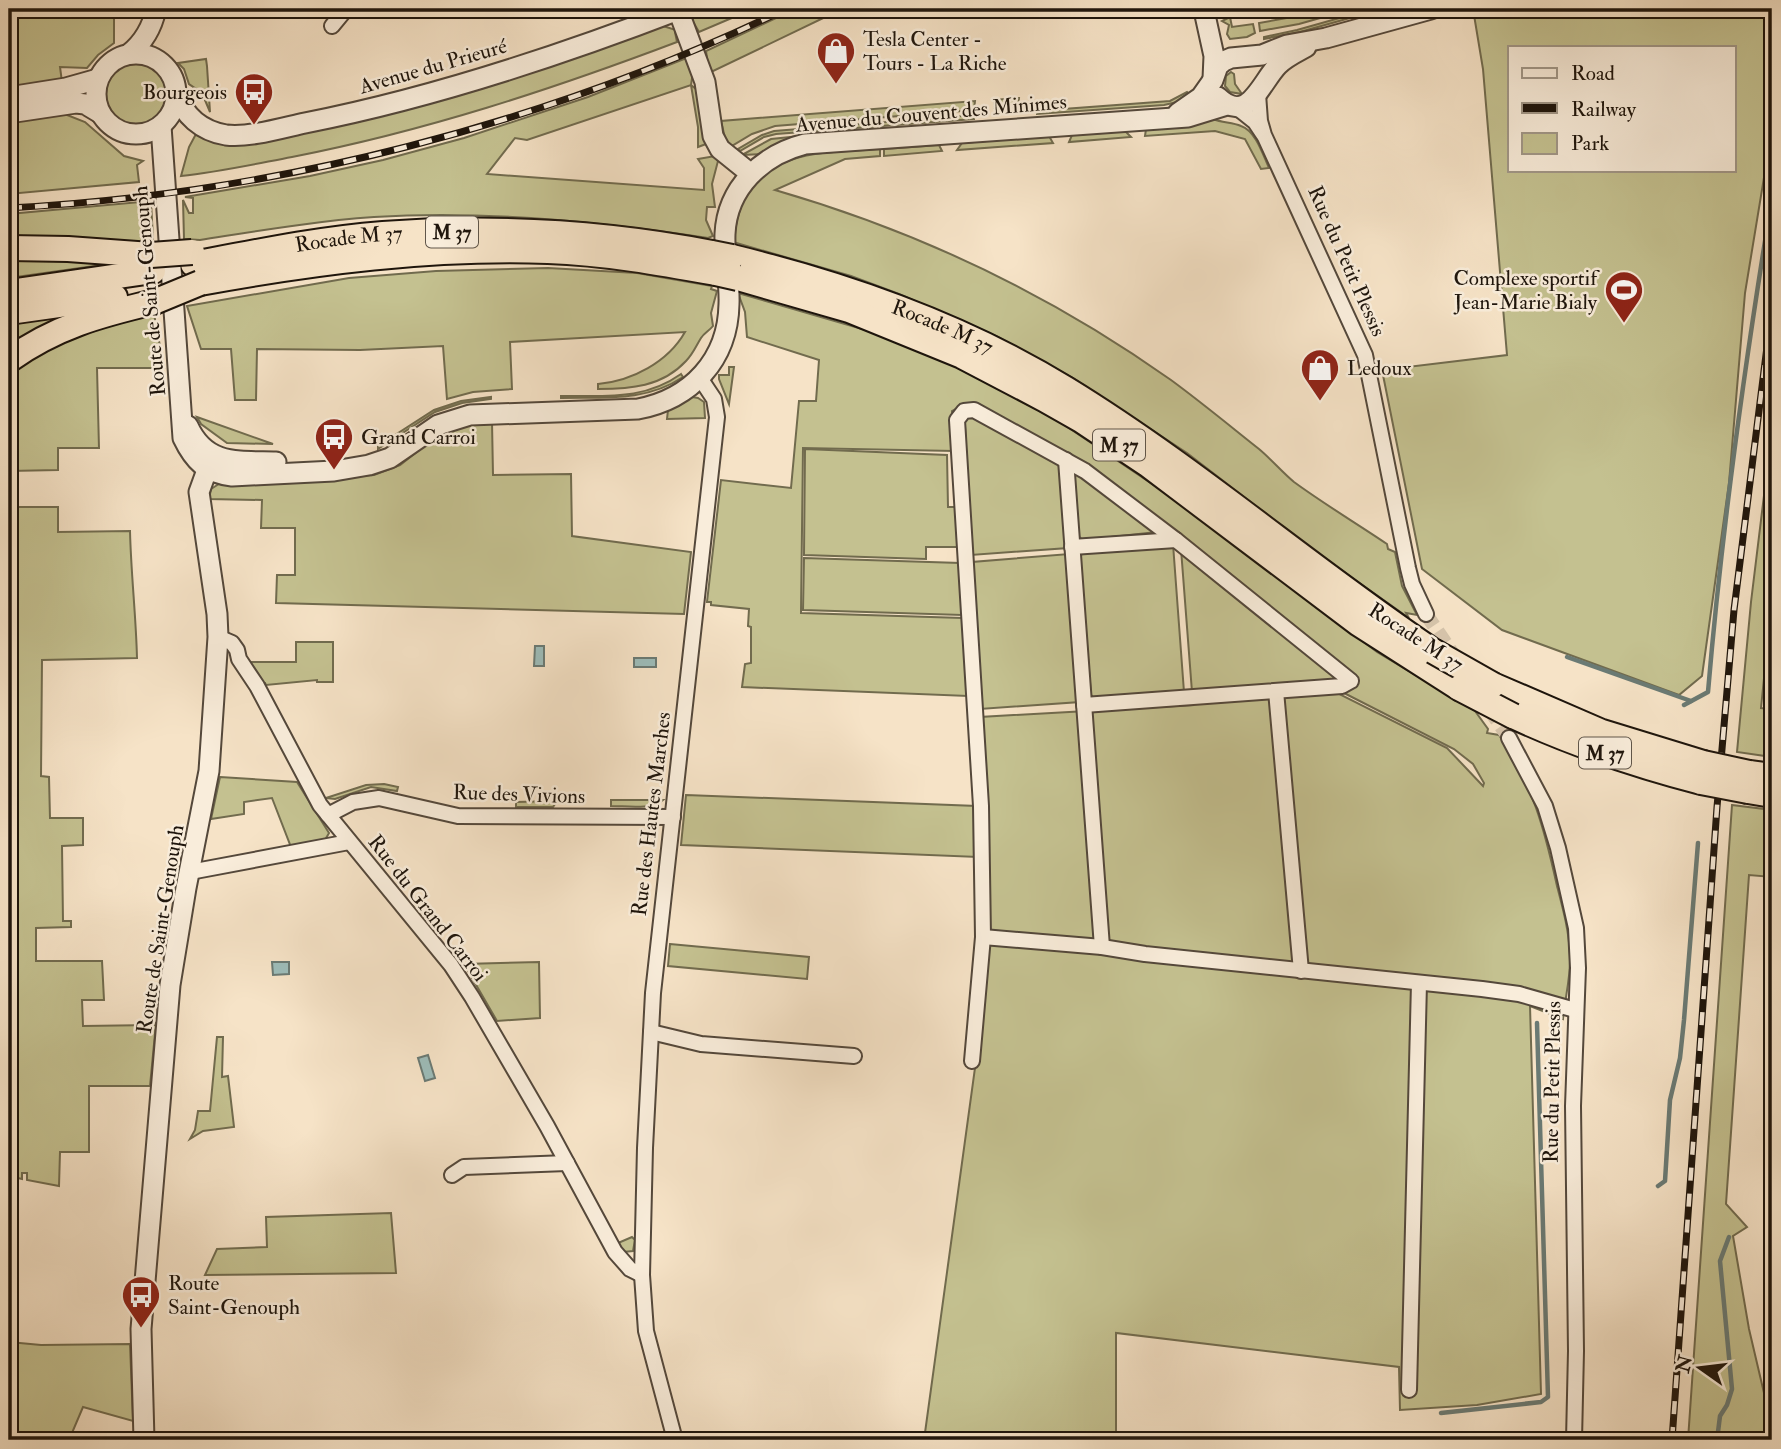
<svg xmlns="http://www.w3.org/2000/svg" width="1781" height="1449" viewBox="0 0 1781 1449" font-family="'IM FELL Double Pica',serif">
<style>
.green{fill:#c4c190;stroke:#716b4e;stroke-width:2;fill-rule:evenodd}
.water{fill:#9dbdba;stroke:#6a7a74;stroke-width:2}
.lines{fill:none;stroke-linecap:round;stroke-linejoin:round}
.stream{stroke:#6a7a74;stroke-width:4.5}
.minor-tunnel{stroke:#d6c4ab;stroke-width:14;stroke-dasharray:14 7;stroke-linecap:butt}
.minor-casing{stroke:#54483b;stroke-width:18}
.tertiary-casing{stroke:#54483b;stroke-width:23}
.trunk-casing{stroke:#1e150c;stroke-width:28}
.minor{stroke:#f9eddb;stroke-width:14}
.tertiary{stroke:#f9eddb;stroke-width:19}
.trunk{stroke:#f6e3c7;stroke-width:24}
.rail-casing{stroke:#1e150c;stroke-width:7}
.rail{stroke:#f9eddb;stroke-width:4.5;stroke-dasharray:13;stroke-linecap:butt}
.trunk-bridge-casing{stroke:#1e150c;stroke-width:28;stroke-linecap:butt}
.trunk-bridge{stroke:#f6e3c7;stroke-width:24}
.labels{text-anchor:middle;stroke-width:5;stroke-linejoin:round;paint-order:stroke}
.shield{fill:#f9eddb;stroke:#60564a;stroke-width:2}
.shield-label{font-size:19px;font-weight:bold;fill:#1e150c}
.poi-label{font-size:21px;fill:#1e150c;stroke:#f9eddb;text-anchor:start}
.street-label{font-size:21px;fill:#1e150c;stroke:#f9eddb}
</style>
<rect width="100%" height="100%" fill="#f6e3c7"/>
<filter id="stains"><feTurbulence type="fractalNoise" baseFrequency=".00286" numOctaves="4"/><feColorMatrix values="0 0 0 0 .2 0 0 0 0 .09 0 0 0 0 .02 0 0 0 .5 -.17"/></filter>
<radialGradient id="worn" r=".72"><stop offset=".6" stop-color="#630" stop-opacity="0"/><stop offset="1" stop-color="#630" stop-opacity=".3"/></radialGradient>
<g class="green">
<path d="M9,9H114V43L98,55L87,68L60,67L62,82L9,91Z"/>
<path d="M707,9H753L699,32L692,20L698,12Z"/>
<path d="M795,9H842L709,73L706,51Z"/>
<path d="M1337,9H1352L1299,24L1260,31L1259,23Z"/>
<path d="M1473,9H1772V129L1745,293L1729,483L1702,676L1679,695L1502,630L1422,569L1382,370L1507,355L1483,69ZM1510,47H1734V170H1510Z"/>
<path d="M1357,13V16L1300,32L1264,39V37L1297,30Z"/>
<path d="M1230,17L1232,27L1253,24L1255,33L1247,37L1230,39L1227,34L1229,25L1222,21Z"/>
<path d="M663,26L676,30L675,32L677,42C550,90 425,131 292,157C255,164 219,172 181,176L189,147L196,134L222,142Z"/>
<path d="M689,57L693,72L691,85L696,89L706,144L698,147V127L691,85L527,140L515,138L487,174L704,190V168L698,159L715,156L718,161L712,184L715,207H707L706,220L713,236L708,238C598,221 485,210 374,217C316,221 258,231 200,240L184,239L183,200L189,213H193V198L185,197L310,176L383,160L464,138L588,97Z"/>
<path d="M206,59L207,66L210,112L202,93L189,84L184,69L178,63Z"/>
<circle cx="135" cy="94" r="31"/>
<path d="M1231,72L1234,74L1235,84L1242,94L1230,92L1225,86L1226,76Z"/>
<path d="M1187,92L1189,94L1177,102L1164,105L1037,114V111L1170,101Z"/>
<path d="M1019,98L1018,107L994,108V100Z"/>
<path d="M975,101L974,110L775,126L752,134L730,147L725,138L721,121Z"/>
<path d="M66,111L67,115L85,122L124,156L143,161L137,165L139,182L9,194V121Z"/>
<path d="M974,115V119L776,134L764,137L740,151L738,149L762,135L774,131Z"/>
<path d="M1213,119C1223,123 1232,122 1241,126C1256,131 1263,155 1269,168L1261,169L1245,139L1215,131L1145,136L1146,129Z"/>
<path d="M1125,131L1131,137L1069,142L1072,135Z"/>
<path d="M810,135L763,154L742,155L771,139Z"/>
<path d="M1049,136L1053,143L957,150L962,143Z"/>
<path d="M939,145L942,151L884,156V149Z"/>
<path d="M880,149V156L845,159L775,190C917,231 1050,294 1171,380C1201,402 1230,426 1259,449C1271,459 1282,472 1294,482C1324,504 1356,523 1387,544L1388,549L1395,552L1402,586L1417,615L1406,613L1409,618L1317,553L1187,453L1073,378L998,337L899,294L851,276L733,242C735,229 737,216 742,204C767,148 828,153 880,149Z"/>
<path d="M140,202L142,219L144,221L151,202L153,239L148,242V245L9,238V214Z"/>
<path d="M9,257L130,261L9,278Z"/>
<path d="M548,268L637,273L712,286L711,289L717,291L711,313L713,326C709,331 704,333 701,338C696,346 693,354 686,361C662,387 630,389 598,389V384C632,381 668,362 685,332L510,342L512,389L473,392L447,399L443,346L360,350L257,349L256,400H235L231,349H201L187,306L349,278L436,271Z"/>
<path d="M738,293L876,333L968,372L1060,422L1161,490L1377,652L1475,711L1488,729L1487,733L1499,735C1533,786 1544,827 1557,886C1563,909 1569,931 1570,955C1571,977 1565,997 1563,1019L1530,1006L1541,1394L1477,1405L1400,1410L1399,1367L1116,1333V1440H924L975,1068L986,955L980,717L1193,705L1181,549L1337,677V693L1447,748L1483,786L1484,783L1473,764L1454,749L1342,692L1350,679L1230,576L975,404H965L952,411L954,451L803,448L801,613L963,618L968,696L742,687L745,664L751,663V627L748,626L749,609L711,605V602H707L721,480L791,488L799,401H816L819,360L747,337L745,312Z"/>
<path d="M154,314L164,368H97L99,448H58V470L9,471V373L47,346L80,332Z"/>
<path d="M63,317L9,353V324Z"/>
<path d="M729,367H734L729,404L719,379V375H729Z"/>
<path d="M681,374L683,377C646,402 604,397 561,398V396C605,395 643,401 681,374Z"/>
<path d="M491,397V399L462,403L435,412L378,449V446L434,410L461,401Z"/>
<path d="M692,397L698,398L704,402L705,418L667,419L668,410Z"/>
<path d="M969,415L1062,464L1068,548L971,555L965,426V420Z"/>
<path d="M197,417L273,444L227,443L201,424Z"/>
<path d="M492,422L493,475L571,474L572,536L691,552L684,614L276,603L277,575H295V528H261L262,500L209,499L211,489L222,482H251L374,475L400,465L432,440L449,431L471,424Z"/>
<path d="M1772,430V599L1761,708L1772,709V757L1737,752L1751,602Z"/>
<path d="M805,449L947,455L948,507H956L959,547H926V559L804,555Z"/>
<path d="M1073,469L1157,532L1083,540L1078,536Z"/>
<path d="M9,507H58V532L130,531C131,574 136,616 137,658L42,660L41,776L49,777L50,818H83V845L62,846L63,921H71V927L36,928V961H102L104,1000H82L83,1026L154,1025L156,1023L150,1086H89V1152H60L59,1186L27,1180V1173H22V1179L9,1176Z"/>
<path d="M1173,544L1184,692L1094,698L1091,695L1080,557L1084,551Z"/>
<path d="M1069,554L1080,702L980,709L972,562Z"/>
<path d="M804,558L960,563L962,615L803,610Z"/>
<path d="M296,642H333V682H317V680L266,685L265,683H262L249,662H296Z"/>
<path d="M220,777L297,782L329,833L325,840L291,847L272,798L244,802V814L211,819Z"/>
<path d="M384,784L398,787L397,791L371,787L335,799L326,798L366,785Z"/>
<path d="M686,795L977,806L978,857L681,845Z"/>
<path d="M611,800H663C651,810 627,806 611,806Z"/>
<path d="M557,801L553,807H516V802Z"/>
<path d="M1732,805L1772,810V877L1749,875L1726,1204L1747,1227L1733,1236L1749,1329L1772,1427V1440H1688Z"/>
<path d="M670,944L809,957L807,979L668,966Z"/>
<path d="M539,962L540,1018L497,1021L464,964Z"/>
<path d="M217,1037H223L222,1077L228,1076L234,1127L203,1131L190,1139L195,1130L198,1111H210Z"/>
<path d="M391,1213L396,1273L205,1275L217,1249L267,1247L266,1217Z"/>
<path d="M632,1237L635,1240L633,1251L623,1252L618,1243Z"/>
<path d="M9,1342L41,1345L130,1344L133,1421L83,1407L69,1440H9Z"/>
</g>
<g class="water">
<path d="M535,646H544V666H534Z"/>
<rect x="634" y="658" width="22" height="9"/>
<path d="M272,962H289V974L273,975Z"/>
<path d="M428,1055L435,1078L425,1081L418,1058Z"/>
</g>
<g class="lines">
<g class="stream">
<path d="M1567,657L1691,701"/>
<path d="M1684,705L1708,692C1722,526 1745,362 1772,198"/>
<path d="M1658,1186L1665,1181L1670,1100L1680,1058L1684,1020L1698,843"/>
<path d="M1441,1413L1541,1402L1548,1397L1537,1023"/>
<path d="M1717,1440L1720,1416L1727,1405L1732,1389L1720,1261L1729,1237"/>
</g>
<g class="minor-tunnel">
<path d="M1426,614L1457,660"/>
<path d="M1489,709L1509,738"/>
</g>
<g class="minor-casing">
<g id="minor">
<path d="M332,26L346,9"/>
<path d="M1258,94L1260,121L1264,135L1365,355L1408,568L1412,584L1426,614"/>
<path d="M1235,106L1255,122L1263,134"/>
<path d="M1066,460L1102,947"/>
<path d="M1072,547L1176,540"/>
<path d="M218,637L232,643L237,650L239,659L257,686L320,805L451,965L472,997L547,1126L615,1252L630,1269L642,1275"/>
<path d="M1276,691L1301,971"/>
<path d="M1509,738L1545,806L1558,848L1576,928L1578,968L1573,1106L1576,1351L1574,1440"/>
<path d="M328,815L353,802L379,798L458,816L673,817"/>
<path d="M190,872L349,842"/>
<path d="M983,937L1102,947L1145,954L1482,989L1519,994L1575,1010"/>
<path d="M651,1032L701,1044L854,1056"/>
<path d="M972,1061L983,937L981,806L957,420L964,411L974,410L1085,471L1176,540L1351,681L1342,686L1084,705"/>
<path d="M452,1175L464,1167L567,1163"/>
<path d="M1409,1390L1419,983"/>
<path d="M675,1440L646,1331L642,1275L645,1148L653,993L717,417L714,399L700,378"/>
</g>
</g>
<g class="tertiary-casing">
<g id="tertiary">
<path d="M678,10L705,82L713,136L720,149L751,174"/>
<path d="M1205,15L1214,56L1213,79"/>
<circle cx="136" cy="94" r="40"/>
<path d="M129,54C144,42 152,28 156,9"/>
<path d="M176,93C184,115 201,131 226,135C248,138 282,128 305,123C433,98 559,56 681,9"/>
<path d="M9,97L66,88L98,79"/>
<path d="M1218,97C1248,126 1261,82 1278,65C1286,57 1297,52 1306,47"/>
<path d="M9,113L76,103L85,104L100,113"/>
<path d="M1178,113L1201,97L1213,80L1218,66L1224,61L1231,58L1262,55L1287,45L1326,38L1431,9"/>
<path d="M161,126L183,438C194,461 206,473 232,476L334,471L369,465L390,458L438,425L470,415L638,409C691,399 728,360 729,304C730,281 724,258 725,234C727,188 762,155 805,144L1188,117L1227,105"/>
<path d="M188,426C206,466 238,461 276,462"/>
<path d="M144,1440L141,1329L170,985L186,888L209,771L218,637L217,614L199,492L207,470L217,458"/>
</g>
</g>
<g class="trunk-casing">
<g id="trunk">
<path d="M9,248L68,249L151,255"/>
<path id="s1" d="M732,257C847,285 964,326 1066,389C1195,468 1308,567 1433,651"/>
<path id="s2" d="M193,264C256,252 319,239 383,234C494,226 603,232 712,253"/>
<path d="M738,278L849,310L962,356L1044,399L1081,420L1147,464L1359,624L1459,688"/>
<path d="M200,283C315,262 431,247 548,251C605,253 661,263 716,273"/>
<path d="M9,292L153,271"/>
<path d="M9,312L115,297"/>
<path d="M9,360C55,327 99,315 154,302"/>
<path d="M1493,685L1602,732L1703,763"/>
<path d="M1513,716C1573,744 1636,765 1701,782"/>
<path d="M1749,773L1772,776"/>
<path d="M1748,791L1772,795"/>
</g>
</g>
<use href="#minor" class="minor"/>
<use href="#tertiary" class="tertiary"/>
<use href="#trunk" class="trunk"/>
<g class="rail-casing">
<g id="rail">
<path d="M9,208C275,194 545,125 786,9"/>
<path d="M1672,1440L1717,807L1734,610L1772,307"/>
</g>
</g>
<use href="#rail" class="rail"/>
<g class="trunk-bridge-casing">
<g id="trunk-bridge">
<path d="M712,253L732,257"/>
<path d="M151,255L192,252"/>
<path d="M716,273L738,278"/>
<path d="M154,302L200,283"/>
<path d="M1433,651L1493,685"/>
<path d="M1459,688L1513,716"/>
<path d="M1703,763L1749,773"/>
<path d="M1701,782L1748,791"/>
</g>
</g>
<use href="#trunk-bridge" class="trunk-bridge"/>
</g>
<defs>
<g id="shop-pin" transform="scale(2.0125)"><path d="M0 17L-7.5 6A9.5 9.5 0 1 1 7.5 6Z" fill="#8f2418" stroke="#f9eddb"/><path d="M-5-2.5h2.3a2.7 3.5 0 0 1 5.4 0H5L5.5 6h-11ZM-1.5-2.5h3a1.5 2.3 0 0 0-3 0Z" fill="#fff"/></g>
<g id="bus-pin" transform="scale(2.0125)"><path d="M0 17L-7.5 6A9.5 9.5 0 1 1 7.5 6Z" fill="#8f2418" stroke="#f9eddb"/><path d="M-5-6H5V4H4V6H2V4H-2V6H-4V4H-5ZM-3.5-4V0h7V-4ZM-3.5 1.2v1.5H-2V1.2ZM2 1.2v1.5H3.5V1.2Z" fill="#fff"/></g>
<g id="stadium-pin" transform="scale(2.0125)"><path d="M0 17L-7.5 6A9.5 9.5 0 1 1 7.5 6Z" fill="#8f2418" stroke="#f9eddb"/><path d="M0-5a6.5 5 0 1 0 0 10a6.5 5 0 1 0 0-10ZM-3.5-1.8h7v3.6h-7Z" fill="#fff"/></g>
</defs>
<g fill-rule="evenodd">
<use href="#shop-pin" x="836" y="51"/>
<use href="#bus-pin" x="254" y="92"/>
<use href="#stadium-pin" x="1624" y="290"/>
<use href="#shop-pin" x="1320" y="368"/>
<use href="#bus-pin" x="334" y="437"/>
<use href="#bus-pin" x="141" y="1295"/>
</g>
<g class="labels">
<g class="shield">
<rect x="426" y="216.5" width="52" height="31" rx="5"/>
<rect x="1093" y="429.5" width="52" height="31" rx="5"/>
<rect x="1579" y="737.5" width="52" height="31" rx="5"/>
</g>
<g class="shield-label">
<text x="452" y="239">M 37</text>
<text x="1119" y="452">M 37</text>
<text x="1605" y="760">M 37</text>
</g>
<g class="poi-label">
<text x="863" y="46">Tesla Center -<tspan x="863" dy="24">Tours - La Riche</tspan></text>
<text x="227" y="99" text-anchor="end">Bourgeois</text>
<text x="1597" y="285" text-anchor="end">Complexe sportif<tspan x="1597" dy="24">Jean-Marie Bialy</tspan></text>
<text x="1347" y="375">Ledoux</text>
<text x="361" y="444">Grand Carroi</text>
<text x="168" y="1290">Route<tspan x="168" dy="24">Saint-Genouph</tspan></text>
</g>
<g class="street-label">
<text transform="translate(433 66) rotate(-16)" y="7">Avenue du Prieuré</text>
<text transform="translate(931 113) rotate(-5)" y="7">Avenue du Couvent des Minimes</text>
<text dy="7" stroke="none"><textPath href="#s2" startOffset="158">Rocade M 37</textPath></text>
<text transform="translate(1347 261) rotate(66)" y="7">Rue du Petit Plessis</text>
<text transform="translate(149 291) rotate(-95)" y="7">Route de Saint-Genouph</text>
<text dy="7" stroke="none"><textPath href="#s1" startOffset="222">Rocade M 37</textPath></text>
<text transform="translate(1416 637) rotate(33)" y="7">Rocade M 37</text>
<text transform="translate(519 794) rotate(2)" y="7">Rue des Vivions</text>
<text transform="translate(651 814) rotate(-83)" y="7">Rue des Hautes Marches</text>
<text transform="translate(428 908) rotate(52)" y="7">Rue du Grand Carroi</text>
<text transform="translate(160 929) rotate(-81)" y="7">Route de Saint-Genouph</text>
<text transform="translate(1552 1082) rotate(-89)" y="7">Rue du Petit Plessis</text>
</g>
</g>
<rect width="1781" height="1449" fill="none" stroke="#f6e3c7" stroke-width="35"/>
<rect x="10" y="10" width="1760" height="1428" fill="none" stroke="#1e150c" stroke-width="3.5"/>
<rect x="18" y="18" width="1746" height="1414" fill="none" stroke="#1e150c" stroke-width="2"/>
<rect x="1508" y="46" width="228" height="126" fill="#f9eddb" stroke="#a19788" stroke-width="2"/>
<rect x="1522" y="68" width="35" height="10" fill="#f9eddb" stroke="#a19788" stroke-width="2"/>
<text x="1571" y="80" font-size="21" fill="#1e150c">Road</text>
<rect x="1522" y="103" width="35" height="10" fill="#1e150c" stroke="#a19788" stroke-width="2"/>
<text x="1571" y="116" font-size="21" fill="#1e150c">Railway</text>
<rect x="1522" y="133" width="35" height="21" fill="#c4c190" stroke="#a19788" stroke-width="2"/>
<text x="1571" y="150" font-size="21" fill="#1e150c">Park</text>
<g transform="translate(1700 1368) rotate(284)" stroke="#f9eddb" stroke-width="5" paint-order="stroke">
<path d="M0-5L12 26L0 18L-12 26Z" fill="#1e150c"/>
<text y="-10" font-size="19" font-weight="bold" text-anchor="middle" fill="#1e150c">N</text>
</g>
<rect width="100%" height="100%" filter="url(#stains)"/>
<rect width="100%" height="100%" fill="url(#worn)"/>
</svg>
